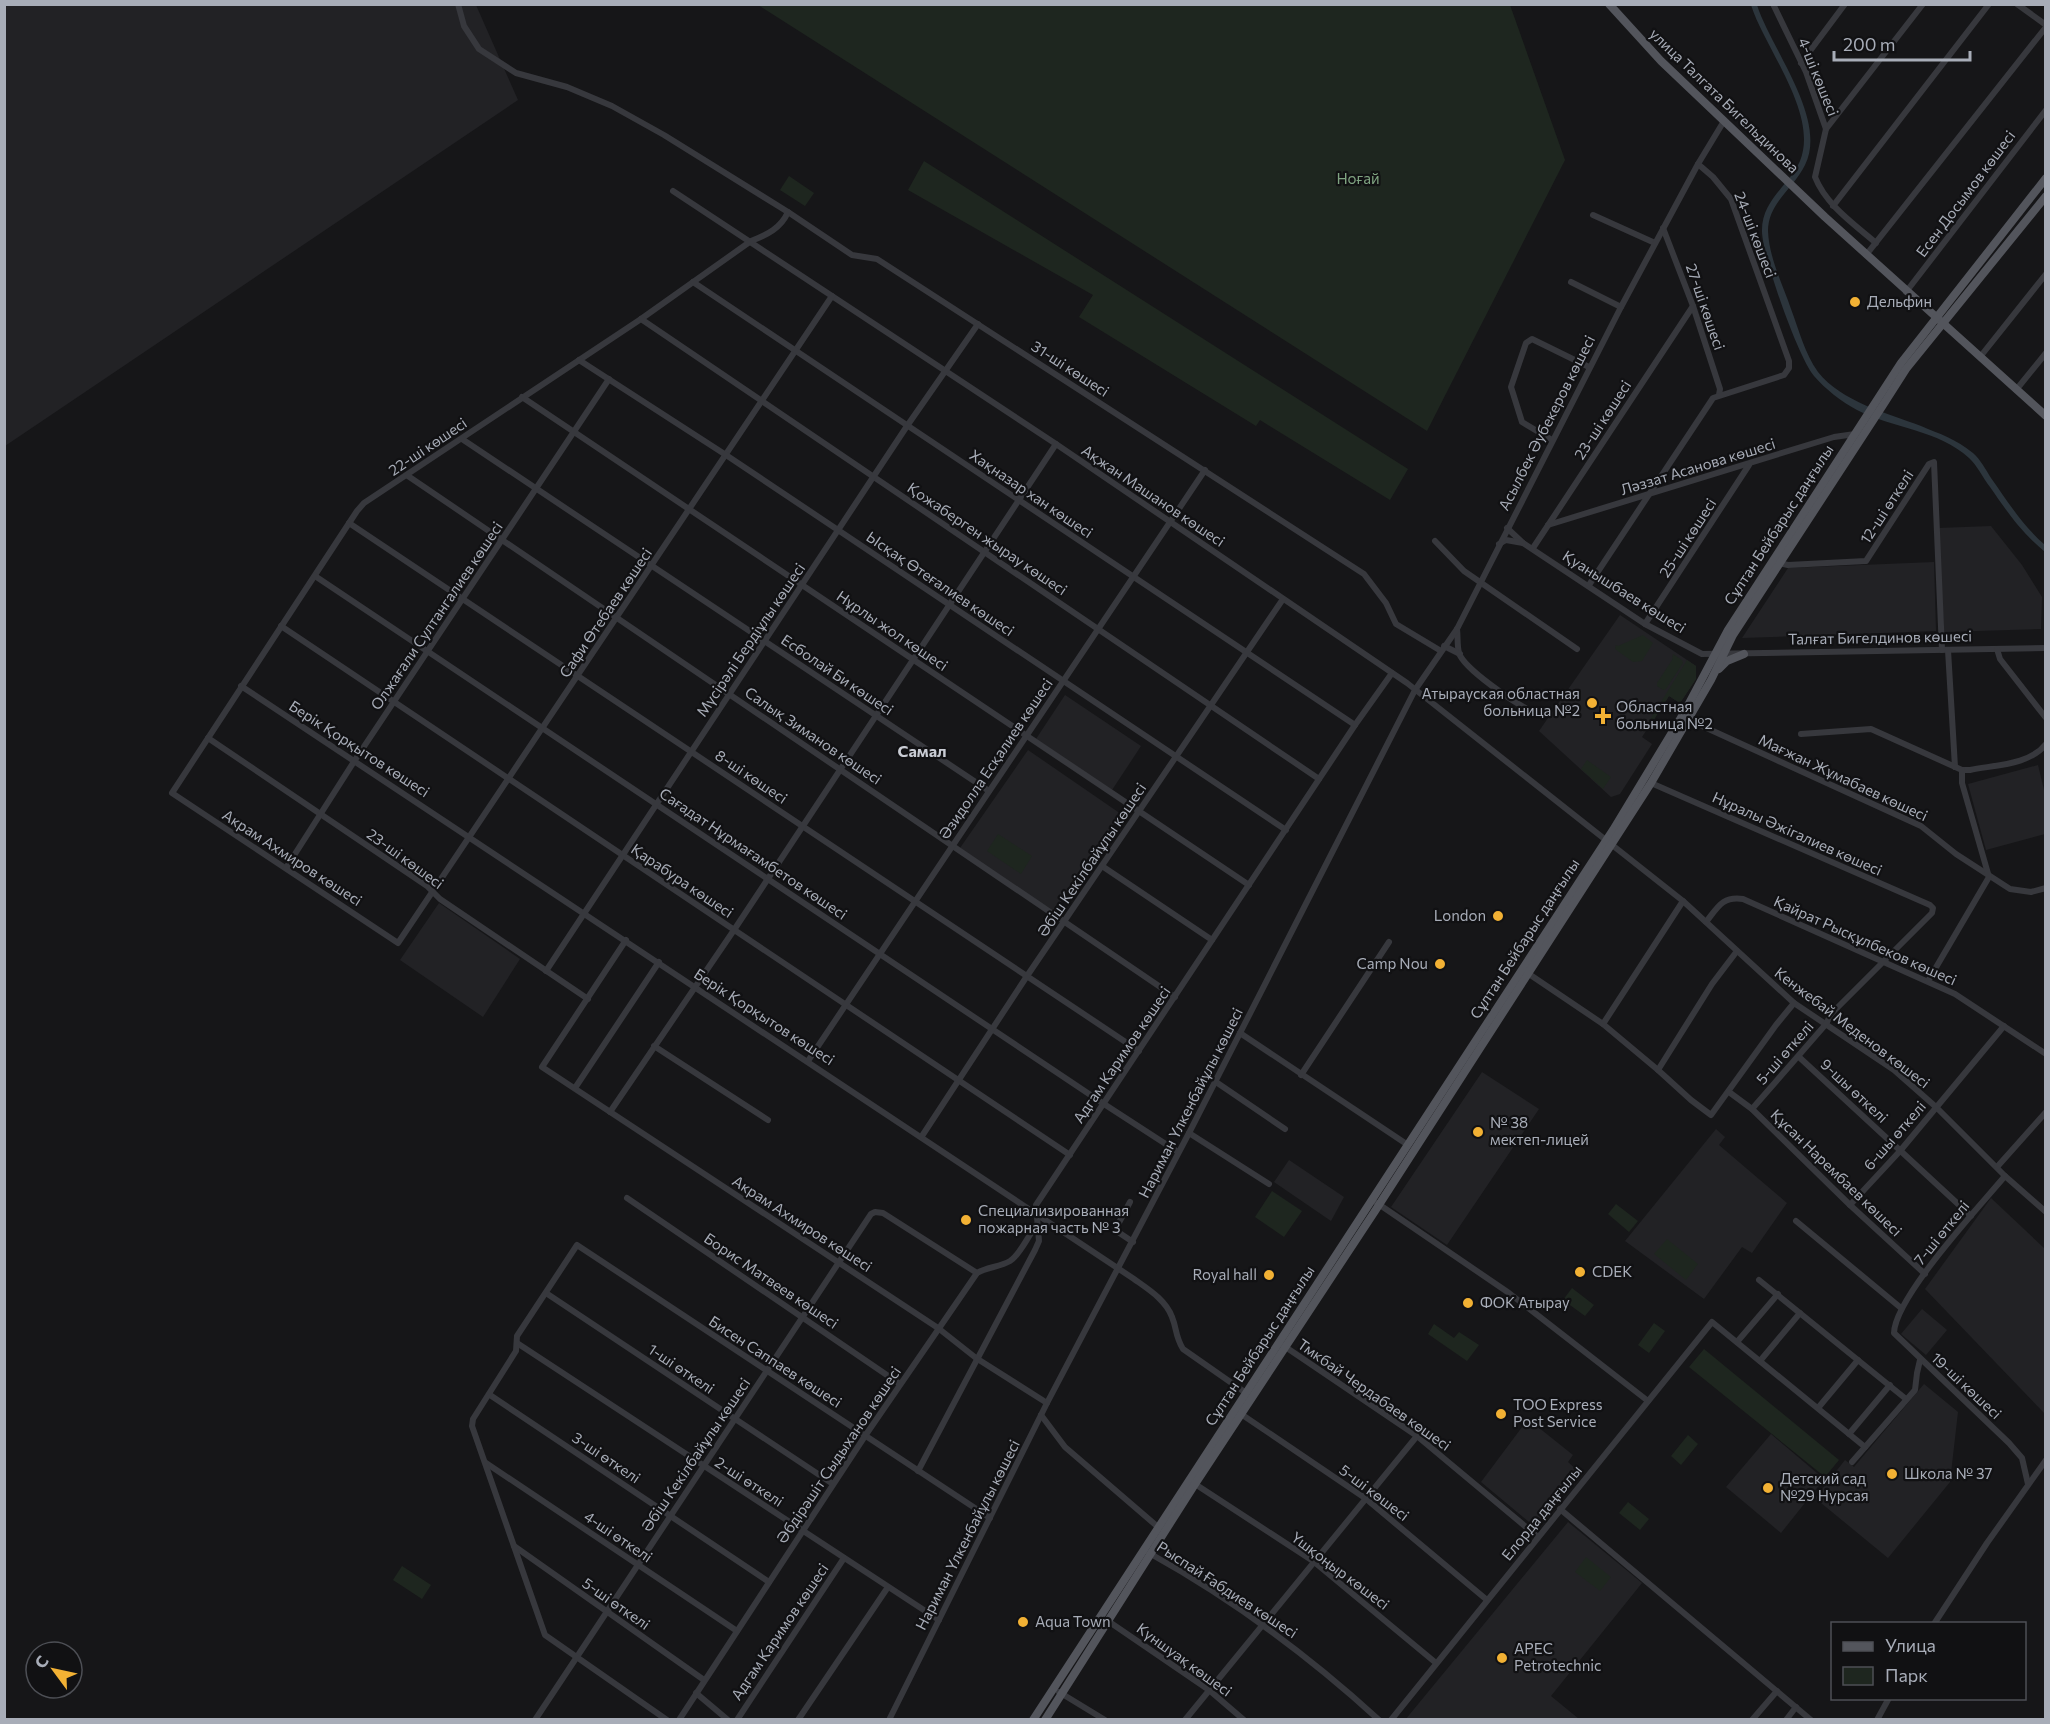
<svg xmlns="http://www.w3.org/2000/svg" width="2050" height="1724" viewBox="0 0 2050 1724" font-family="Commissioner,sans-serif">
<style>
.built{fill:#222225}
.green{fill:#1e261f}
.water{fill:#2c353c}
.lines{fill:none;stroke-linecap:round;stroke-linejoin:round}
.minor{stroke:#37383d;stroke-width:6}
.major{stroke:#53555c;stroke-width:8}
.poi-dot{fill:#f2b134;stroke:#111113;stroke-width:2}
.labels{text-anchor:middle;stroke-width:4.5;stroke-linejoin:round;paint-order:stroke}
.street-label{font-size:15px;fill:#a8adb8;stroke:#111113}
.park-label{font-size:15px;fill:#7fa381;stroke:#111113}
.poi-label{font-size:15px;fill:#a8adb8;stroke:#111113;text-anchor:start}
.neighbourhood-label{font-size:16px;font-weight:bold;fill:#c9ccd4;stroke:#111113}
</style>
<rect width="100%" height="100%" fill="#161618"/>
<g class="built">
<path d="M5,5H476L518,100L5,446Z"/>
<path d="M1991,526L2022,565L2042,597L2041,629L1944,632L1938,528Z"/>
<path d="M1934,562L1936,631L1742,638L1788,568Z"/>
<path d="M1620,615L1696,666V679L1680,703L1669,696L1642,737L1652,744L1620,794L1611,797L1539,731Z"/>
<path d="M1065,695L1141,746L1112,790L1036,739Z"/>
<path d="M1028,750L1121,814L1054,912L960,848Z"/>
<path d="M2038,765L2045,794V834L1986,850L1968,784Z"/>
<path d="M439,903L520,959L483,1017L400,960Z"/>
<path d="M1482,1072L1539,1109L1447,1245L1391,1207Z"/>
<path d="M1716,1129L1725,1137L1719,1145L1787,1203L1752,1253L1742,1247L1704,1299L1625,1241Z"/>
<path d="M1289,1160L1344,1197L1331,1221L1274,1182Z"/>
<path d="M1991,1198L2045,1249V1414L1925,1289Z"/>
<path d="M1922,1309L1947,1330L1926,1355L1901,1334Z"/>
<path d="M1924,1384L1958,1412L1950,1482L1888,1558L1815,1498L1845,1460L1854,1467Z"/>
<path d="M1528,1419L1573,1455L1568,1462L1580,1473L1535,1527L1481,1482Z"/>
<path d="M1771,1434L1824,1479L1781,1533L1726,1487Z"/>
<path d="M1568,1522L1642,1583L1551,1696L1579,1719L1405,1720Z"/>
</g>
<g class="green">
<path d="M758,5H1510L1565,160L1427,431Z"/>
<path d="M924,161L1408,469L1390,500L1260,420L1256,426L1079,317L1093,295L908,190Z"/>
<path d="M789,176L814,193L805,206L780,190Z"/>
<path d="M1643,635L1653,643L1642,661L1633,662L1615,649L1616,645L1618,646Z"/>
<path d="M1673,654L1682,660L1683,663L1666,689L1663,690L1657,686V683L1672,660Z"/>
<path d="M1687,660L1696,666V679L1680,703L1669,696L1648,729L1646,726Z"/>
<path d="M1587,760L1611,777L1603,789L1581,769Z"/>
<path d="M998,834L1032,856L1021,874L987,851Z"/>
<path d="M1272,1191L1302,1211L1284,1237L1255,1217Z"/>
<path d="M1616,1204L1638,1221L1629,1232L1608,1214Z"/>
<path d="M1667,1239L1698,1264L1686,1280L1654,1254Z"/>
<path d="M1572,1288L1594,1305L1585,1316L1563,1300Z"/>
<path d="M1654,1323L1665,1331L1649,1353L1638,1345Z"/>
<path d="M1434,1324L1454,1338L1459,1332L1479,1345L1467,1361L1428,1334Z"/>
<path d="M1704,1349L1839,1460L1825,1477L1689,1367Z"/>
<path d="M1688,1435L1698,1444L1681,1465L1671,1456Z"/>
<path d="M1628,1502L1649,1519L1640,1530L1619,1513Z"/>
<path d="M1586,1557L1611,1577L1600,1591L1575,1572Z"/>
<path d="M402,1566L431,1585L422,1599L393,1580Z"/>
</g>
<path class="water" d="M1751,5H1757C1771,49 1828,119 1805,165C1794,188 1768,203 1768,231C1769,258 1783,285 1791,309C1799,330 1805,354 1818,372C1842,402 1887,413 1921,426C1940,434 1956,439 1973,453C1980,459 1986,470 1991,478C2008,502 2023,526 2045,545V552C2021,532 2008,513 1990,487C1983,478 1977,465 1969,458C1939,430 1892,428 1857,410C1842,402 1825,389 1814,376C1798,357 1763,258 1762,232C1761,200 1789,186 1800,161C1819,114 1765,49 1751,5Z"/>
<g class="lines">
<g class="minor">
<path d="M458,4L464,26L479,49L516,73L567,87L612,106L664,135L788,212L852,255L877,259L1364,574L1386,603L1396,624L1441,651"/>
<path d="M1773,4L1806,72L1826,129L1815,177C1826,205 1854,224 1876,243"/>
<path d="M2017,4L2046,25"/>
<path d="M1801,63L1845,4"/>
<path d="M1826,129L1923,4"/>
<path d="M673,191L1056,444L1407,683L1683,901L1794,1003L1894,1070L1936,1107L2005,1176L2046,1212"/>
<path d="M1833,206L1989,4"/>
<path d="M788,212C781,228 767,235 751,241L641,319L364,503L357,511L172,793L398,943L832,296"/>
<path d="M1593,215L1655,243"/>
<path d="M1663,228L1693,306L1720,389L1719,395"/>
<path d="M1866,255L2046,27"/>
<path d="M693,282L1355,725"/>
<path d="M1571,282L1621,307"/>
<path d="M1906,292L2046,110"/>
<path d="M641,319L1319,779"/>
<path d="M1980,357L2046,274"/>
<path d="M579,360L726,455L1286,830"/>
<path d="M2016,390L2046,353"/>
<path d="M522,397L1249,885"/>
<path d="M462,439L989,791"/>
<path d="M1552,440L1522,422L1511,387L1526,343L1532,339L1589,367"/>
<path d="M408,476L1175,997"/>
<path d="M349,523L1139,1051"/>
<path d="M1548,525L1834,437L1855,434"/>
<path d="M1507,528L1523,543L1645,624L1702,654L2046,648"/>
<path d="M1435,541L1464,571L1577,649"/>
<path d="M1499,544L1506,540L1523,543"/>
<path d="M1533,548L1693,306"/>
<path d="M1779,563L1788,565L1866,561L1929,464L1934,462L1942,650"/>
<path d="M315,576L1104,1104L1178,1152"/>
<path d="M1589,585L1713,398L1784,375L1789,368V361L1731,199L1713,177L1698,164L1724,121"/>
<path d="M1645,624L1749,465"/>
<path d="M281,626L1070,1155"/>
<path d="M1457,629C1458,637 1457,645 1459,653C1464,669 1515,703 1531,711"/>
<path d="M1444,646L1460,654"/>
<path d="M1997,649L2000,659L2046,718"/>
<path d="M1948,650L1955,767"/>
<path d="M241,686L1134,1279C1148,1289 1166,1300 1172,1317C1177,1329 1175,1336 1183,1349L1246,1393"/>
<path d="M1689,720L1921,826L1956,854L2010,889L2031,892L2046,888"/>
<path d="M1801,734L1871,729L1962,770H1970C1994,765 2030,765 2046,744"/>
<path d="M208,738L427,886L440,899L588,999"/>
<path d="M1651,783L1930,905L1933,908L1932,913L1831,1014L1826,1024L1752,1109"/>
<path d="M1102,866L1212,940"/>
<path d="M286,868L355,760L609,379"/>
<path d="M1706,922C1718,907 1722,896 1743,899L1955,994L2046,1054"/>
<path d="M626,940L542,1067L938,1328L976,1358L1047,1403"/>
<path d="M546,971L907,426L978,324"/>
<path d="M1526,972L1603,1024L1658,1070L1691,1100L1711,1115L1776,1025L1794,1003"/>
<path d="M1928,981L1989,877L1962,783V770"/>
<path d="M1603,1024L1683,901"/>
<path d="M1240,1033L1408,1145"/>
<path d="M654,1046L768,1120"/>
<path d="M1799,1057L1971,1216"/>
<path d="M808,1061L1205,470"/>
<path d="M1658,1070L1712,984L1737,951"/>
<path d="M1301,1075L1389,942"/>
<path d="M1216,1082L1285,1129"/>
<path d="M575,1088L659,962"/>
<path d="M1729,1092L1752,1109L1850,1205L1925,1274"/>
<path d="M610,1112L734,930L1056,444"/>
<path d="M1189,1133L1269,1184"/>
<path d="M922,1136L1027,976L1283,599"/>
<path d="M1997,1167L2046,1112"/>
<path d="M2005,1176C1979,1207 1895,1297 1894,1333L2009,1443L2022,1458L2028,1484"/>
<path d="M627,1198L900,1384"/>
<path d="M1130,1202L1115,1230L1133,1242"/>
<path d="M1377,1203L1509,1293L1648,1401"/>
<path d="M1850,1205L1900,1151L2004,1026"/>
<path d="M1796,1221L1901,1308"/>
<path d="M1759,1280L1906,1399"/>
<path d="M546,1293L833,1484"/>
<path d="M1737,1342L1778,1294"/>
<path d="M517,1343L939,1620"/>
<path d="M1284,1346L1417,1436L1538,1537"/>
<path d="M1760,1361L1800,1313"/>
<path d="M490,1395L769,1582"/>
<path d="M1818,1408L1858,1360"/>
<path d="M1241,1414L1365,1498L1487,1600"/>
<path d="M1041,1415L1065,1447L1158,1527"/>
<path d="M1849,1434L1890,1385"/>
<path d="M1852,1462L1915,1390L1917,1373L1920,1360"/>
<path d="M486,1463L737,1631"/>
<path d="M918,1471L1035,1250L1039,1241L1036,1205L1355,725L1392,673"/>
<path d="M1195,1484L1313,1561L1436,1663"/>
<path d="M1560,1509L1811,1720"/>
<path d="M514,1546L704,1680"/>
<path d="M1149,1553C1232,1599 1309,1656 1379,1720"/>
<path d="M1108,1621L1209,1690L1244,1720"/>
<path d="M1934,1624L1987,1543L2046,1460"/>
<path d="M1059,1692L1105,1720"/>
<path d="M696,1693L728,1720"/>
<path d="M535,1720L871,1214L875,1212L883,1213L977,1273"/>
<path d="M667,1720L545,1635L472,1426L473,1419L516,1351L517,1336L577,1245L990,1518"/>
<path d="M679,1720L865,1436L977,1273C987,1267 1000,1267 1010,1261C1021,1254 1028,1235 1037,1225"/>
<path d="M737,1720L844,1558"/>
<path d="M798,1720L888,1587"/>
<path d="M889,1720L1047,1403L1189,1133L1415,690L1457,629L1621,307L1698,164"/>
<path d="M1185,1720L1417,1436"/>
<path d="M1391,1720L1712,1322L1865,1447"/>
<path d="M1752,1720L1777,1691"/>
<path d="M1786,1720L1796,1707"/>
<path d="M1877,1720L1889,1698"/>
</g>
<g class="major">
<path d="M1609,4L1661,61L1825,217L2046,416"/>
<path d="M1719,669L1727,661L1744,654"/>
<path d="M1033,1720L1613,830L1685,711L1728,630L1901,363L2046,178"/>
<path d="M1045,1720L1195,1484L1375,1211L1651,783L1711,680L1733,635L1883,405L1906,369L2046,196"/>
</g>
</g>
<g class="poi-dot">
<circle cx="1855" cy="302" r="6"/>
<circle cx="1592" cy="703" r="6"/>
<path d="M1600 707h6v6h6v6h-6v6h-6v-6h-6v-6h6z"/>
<circle cx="1498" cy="916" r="6"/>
<circle cx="1440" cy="964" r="6"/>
<circle cx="1478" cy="1132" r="6"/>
<circle cx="966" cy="1220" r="6"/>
<circle cx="1580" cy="1272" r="6"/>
<circle cx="1269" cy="1275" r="6"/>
<circle cx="1468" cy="1303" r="6"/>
<circle cx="1501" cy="1414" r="6"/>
<circle cx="1892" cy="1474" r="6"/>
<circle cx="1768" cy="1488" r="6"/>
<circle cx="1023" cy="1622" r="6"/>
<circle cx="1502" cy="1658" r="6"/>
</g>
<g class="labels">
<g class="street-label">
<text transform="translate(1818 77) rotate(68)" y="5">4-ші көшесі</text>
<text transform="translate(1724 101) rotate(44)" y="5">улица Талгата Бигельдинова</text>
<text transform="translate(1966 194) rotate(-53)" y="5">Есен Досымов көшесі</text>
<text transform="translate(1755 235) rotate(69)" y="5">24-ші көшесі</text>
<text transform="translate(1705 307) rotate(71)" y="5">27-ші көшесі</text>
<text transform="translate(1070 369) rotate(33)" y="5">31-ші көшесі</text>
<text transform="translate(1603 420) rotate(-57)" y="5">23-ші көшесі</text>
<text transform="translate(1547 423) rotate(-63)" y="5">Асылбек Әубекеров көшесі</text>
<text transform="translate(428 447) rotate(-34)" y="5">22-ші көшесі</text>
<text transform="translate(1698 467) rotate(-17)" y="5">Ләззат Асанова көшесі</text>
<text transform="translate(1031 494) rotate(34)" y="5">Хақназар хан көшесі</text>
<text transform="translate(1153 496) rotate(34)" y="5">Ақжан Машанов көшесі</text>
<text transform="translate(1887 507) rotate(-57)" y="5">12-ші өткелі</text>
<text transform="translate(1779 525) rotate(-57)" y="5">Сұлтан Бейбарыс даңғылы</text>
<text transform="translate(1688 538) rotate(-57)" y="5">25-ші көшесі</text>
<text transform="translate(987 539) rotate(34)" y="5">Қожаберген жырау көшесі</text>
<text transform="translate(940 584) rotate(34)" y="5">Ысқақ Өтеғалиев көшесі</text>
<text transform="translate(1624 592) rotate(32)" y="5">Қуанышбаев көшесі</text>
<text transform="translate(606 613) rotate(-56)" y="5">Сафи Өтебаев көшесі</text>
<text transform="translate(437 616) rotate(-56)" y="5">Олжағали Султангалиев көшесі</text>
<text transform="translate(892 631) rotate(34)" y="5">Нұрлы жол көшесі</text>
<text transform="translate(1880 638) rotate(-1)" y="5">Талғат Бигелдинов көшесі</text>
<text transform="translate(751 640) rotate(-56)" y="5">Мүсірәлі Бердіұлы көшесі</text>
<text transform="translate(837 675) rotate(34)" y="5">Есболай Би көшесі</text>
<text transform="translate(813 736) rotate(34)" y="5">Салық Зиманов көшесі</text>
<text transform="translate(359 749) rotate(33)" y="5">Берік Қорқытов көшесі</text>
<text transform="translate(996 759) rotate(-56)" y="5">Әзидолла Есқалиев көшесі</text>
<text transform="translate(751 777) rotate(34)" y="5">8-шi көшесi</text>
<text transform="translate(1843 778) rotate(25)" y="5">Мағжан Жұмабаев көшесі</text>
<text transform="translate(1797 834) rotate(24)" y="5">Нұралы Әжiгалиев көшесi</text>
<text transform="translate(753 854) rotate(34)" y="5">Сағадат Нұрмағамбетов көшесі</text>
<text transform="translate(292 858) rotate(33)" y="5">Акрам Ахмиров көшесі</text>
<text transform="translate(405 859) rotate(36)" y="5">23-шi көшесi</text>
<text transform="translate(1092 860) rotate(-56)" y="5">Әбіш Кекілбайұлы көшесі</text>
<text transform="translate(682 881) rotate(34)" y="5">Қарабура көшесі</text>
<text transform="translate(1525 939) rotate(-57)" y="5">Сұлтан Бейбарыс даңғылы</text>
<text transform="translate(1865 941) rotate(24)" y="5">Қайрат Рысқұлбеков көшесі</text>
<text transform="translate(764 1017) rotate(33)" y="5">Берік Қорқытов көшесі</text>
<text transform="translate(1852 1028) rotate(37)" y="5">Кенжебай Меденов көшесі</text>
<text transform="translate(1785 1053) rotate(-49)" y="5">5-ші өткелі</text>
<text transform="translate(1122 1055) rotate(-56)" y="5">Адгам Каримов көшесі</text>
<text transform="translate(1854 1091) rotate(43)" y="5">9-шы өткелі</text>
<text transform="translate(1191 1103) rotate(-63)" y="5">Нариман Үлкенбайұлы көшесі</text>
<text transform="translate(1895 1136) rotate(-49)" y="5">6-шы өткелі</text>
<text transform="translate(1836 1173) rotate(44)" y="5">Құсан Нарембаев көшесі</text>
<text transform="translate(802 1224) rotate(33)" y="5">Акрам Ахмиров көшесі</text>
<text transform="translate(1942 1233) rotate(-51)" y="5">7-ші өткелі</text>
<text transform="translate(771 1281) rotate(34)" y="5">Борис Матвеев көшесі</text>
<text transform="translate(1260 1346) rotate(-57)" y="5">Сұлтан Бейбарыс даңғылы</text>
<text transform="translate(775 1362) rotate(33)" y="5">Бисен Саппаев көшесі</text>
<text transform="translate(681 1369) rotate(34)" y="5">1-ші өткелі</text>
<text transform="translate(1966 1386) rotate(43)" y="5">19-ші көшесі</text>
<text transform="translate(1374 1395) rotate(35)" y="5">Тмкбай Чердабаев көшесі</text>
<text transform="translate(696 1455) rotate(-56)" y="5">Әбіш Кекілбайұлы көшесі</text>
<text transform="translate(839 1455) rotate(-56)" y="5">Әбдірәшіт Сыдыханов көшесі</text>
<text transform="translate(606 1458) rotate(34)" y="5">3-ші өткелі</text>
<text transform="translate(749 1482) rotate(33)" y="5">2-ші өткелі</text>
<text transform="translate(1374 1493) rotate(37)" y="5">5-ші көшесі</text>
<text transform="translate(1542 1513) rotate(-51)" y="5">Елорда даңғылы</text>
<text transform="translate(968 1535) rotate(-63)" y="5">Нариман Үлкенбайұлы көшесі</text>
<text transform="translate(618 1537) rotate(34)" y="5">4-ші өткелі</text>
<text transform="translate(1340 1571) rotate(37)" y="5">Үшқоңыр көшесі</text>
<text transform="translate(1227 1590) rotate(33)" y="5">Рыспай Ғабдиев көшесі</text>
<text transform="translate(616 1604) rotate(35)" y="5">5-ші өткелі</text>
<text transform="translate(780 1632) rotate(-56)" y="5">Адгам Каримов көшесі</text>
<text transform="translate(1184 1660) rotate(36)" y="5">Күншуақ көшесі</text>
</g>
<g class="park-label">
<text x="1358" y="184">Ноғай</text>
</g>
<g class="poi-label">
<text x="1867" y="307">Дельфин</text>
<text x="1580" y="699" text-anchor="end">Атырауская областная<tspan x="1580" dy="17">больница №2</tspan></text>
<text x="1616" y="712">Областная<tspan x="1616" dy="17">больница №2</tspan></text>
<text x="1486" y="921" text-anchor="end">London</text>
<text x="1428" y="969" text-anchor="end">Camp Nou</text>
<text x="1490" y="1128">№ 38<tspan x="1490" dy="17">мектеп-лицей</tspan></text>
<text x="978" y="1216">Специализированная<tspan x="978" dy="17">пожарная часть № 3</tspan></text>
<text x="1592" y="1277">CDEK</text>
<text x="1257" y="1280" text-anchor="end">Royal hall</text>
<text x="1480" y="1308">ФОК Атырау</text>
<text x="1513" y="1410">ТОО Express<tspan x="1513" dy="17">Post Service</tspan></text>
<text x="1904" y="1479">Школа № 37</text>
<text x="1780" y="1484">Детский сад<tspan x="1780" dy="17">№29 Нурсая</tspan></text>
<text x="1035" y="1627">Aqua Town</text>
<text x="1514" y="1654">APEC<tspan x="1514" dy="17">Petrotechnic</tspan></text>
</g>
<g class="neighbourhood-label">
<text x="922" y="757">Самал</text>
</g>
</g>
<rect width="2050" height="1724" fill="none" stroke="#a8adb8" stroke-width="12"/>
<rect x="1831" y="1622" width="195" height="78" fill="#111113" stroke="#4d4f55" stroke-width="1.5"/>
<rect x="1843" y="1642" width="30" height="9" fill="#53555c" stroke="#4d4f55" stroke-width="1.5"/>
<text x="1885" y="1652" font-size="18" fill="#a8adb8">Улица</text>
<rect x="1843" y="1667" width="30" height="18" fill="#1e261f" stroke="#4d4f55" stroke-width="1.5"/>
<text x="1885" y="1682" font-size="18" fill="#a8adb8">Парк</text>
<g transform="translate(54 1670) rotate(303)"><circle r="28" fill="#111113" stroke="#4d4f55" stroke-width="1.5"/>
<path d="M0-4.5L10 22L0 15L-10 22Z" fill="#f2b134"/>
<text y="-9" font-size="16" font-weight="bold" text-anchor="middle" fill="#a8adb8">С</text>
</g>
<path d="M1834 51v9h136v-9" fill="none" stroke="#a8adb8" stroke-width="3"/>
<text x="1843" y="51" font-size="18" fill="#a8adb8" stroke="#111113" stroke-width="4.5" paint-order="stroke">200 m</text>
</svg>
